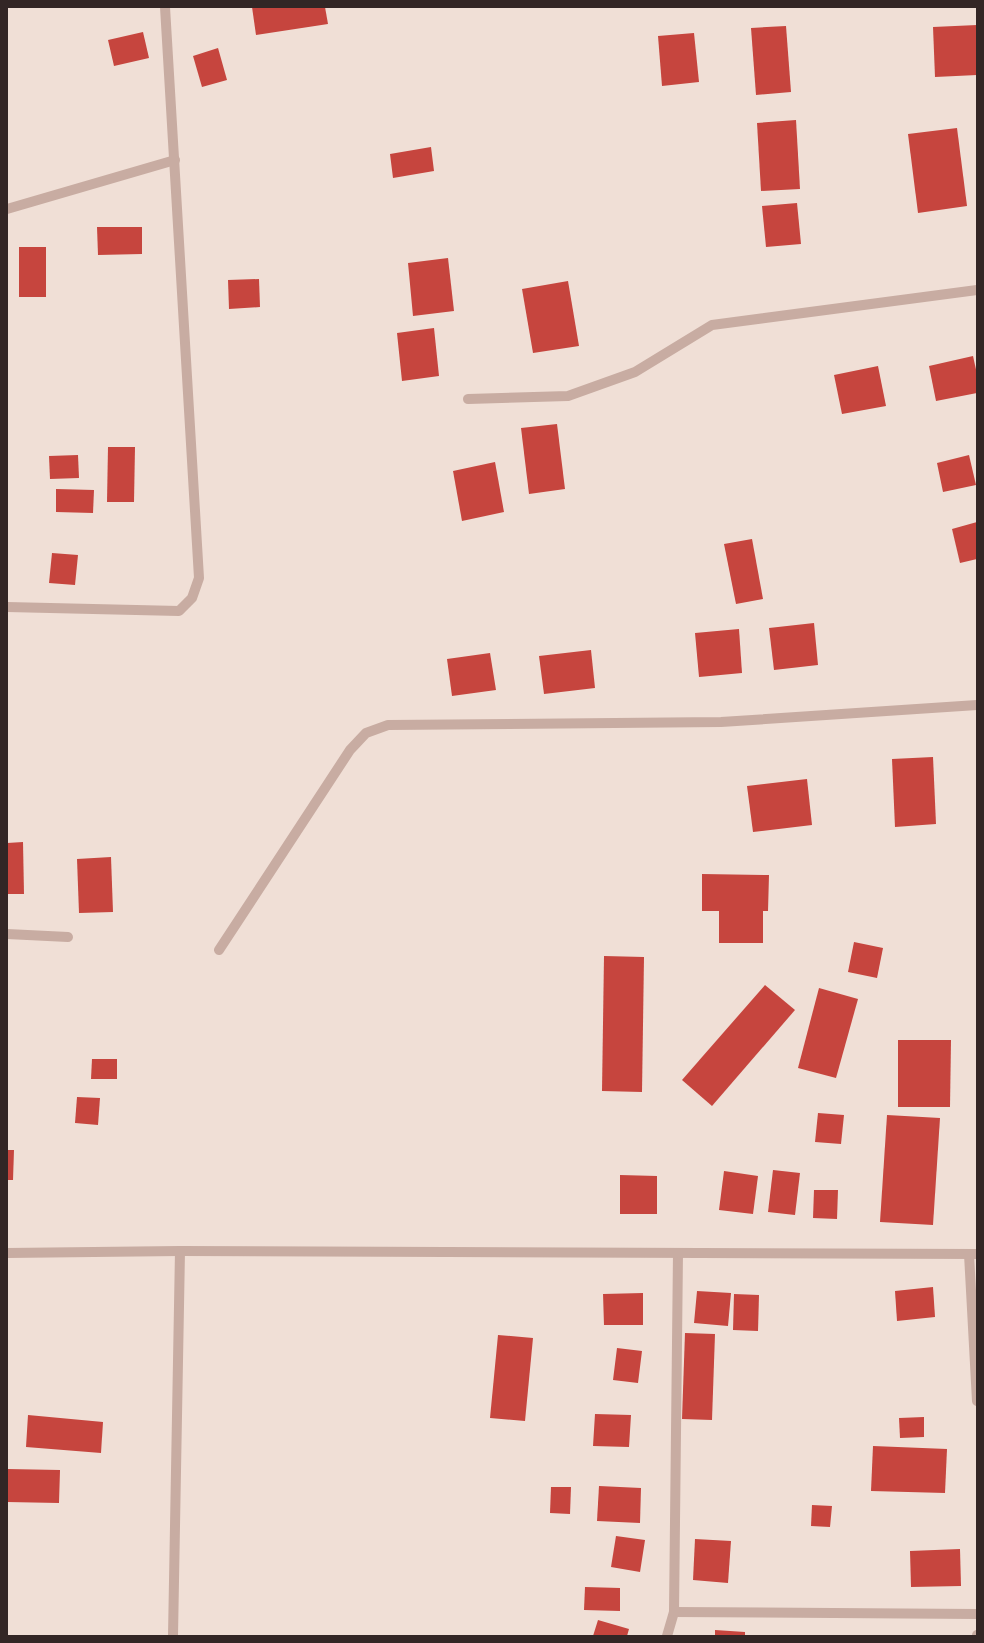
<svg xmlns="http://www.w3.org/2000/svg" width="984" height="1643" viewBox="0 0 984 1643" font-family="Mulish,sans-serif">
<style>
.building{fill:#c6453e}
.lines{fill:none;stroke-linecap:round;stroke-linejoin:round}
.service{stroke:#c8aca2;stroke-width:10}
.minor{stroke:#c8aca2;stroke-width:10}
.tertiary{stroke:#c8aca2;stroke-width:10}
</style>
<rect width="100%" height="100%" fill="#f0dfd6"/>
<g class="building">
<path d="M252,7H325L328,24L256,35Z"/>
<path d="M977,25V75L935,77L933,27Z"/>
<path d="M786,26L791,92L756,95L751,28Z"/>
<path d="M143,32L149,58L114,66L108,40Z"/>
<path d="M694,33L699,82L662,86L658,36Z"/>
<path d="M218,48L227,80L202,87L193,56Z"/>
<path d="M796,120L800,189L761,191L757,123Z"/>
<path d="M957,128L967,206L918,213L908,134Z"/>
<path d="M431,147L434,171L393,178L390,154Z"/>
<path d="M797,203L801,244L766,247L762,206Z"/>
<path d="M97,227H142V254L98,255Z"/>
<rect x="19" y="247" width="27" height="50"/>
<path d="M448,258L454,311L413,316L408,263Z"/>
<path d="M259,279L260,307L229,309L228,280Z"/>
<path d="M568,281L579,346L533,353L522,289Z"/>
<path d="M434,328L439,376L402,381L397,333Z"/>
<path d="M973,356L977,374V393L936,401L929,366Z"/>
<path d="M878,366L886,406L842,414L834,375Z"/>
<path d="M557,424L565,489L529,494L521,428Z"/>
<path d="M108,447H135L134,502H107Z"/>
<path d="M78,455L79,478L50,479L49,456Z"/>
<path d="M969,455L976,485L943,492L937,463Z"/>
<path d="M495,462L504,512L462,521L453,471Z"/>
<path d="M56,489L94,490L93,513L56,512Z"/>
<path d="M977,522V559L960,563L952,529Z"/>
<path d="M752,539L763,599L736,604L724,544Z"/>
<path d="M52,553L78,555L75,585L49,583Z"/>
<path d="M814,623L818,665L774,670L769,628Z"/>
<path d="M739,629L742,673L699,677L695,633Z"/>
<path d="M591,650L595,688L544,694L539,656Z"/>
<path d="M490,653L496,690L452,696L447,659Z"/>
<path d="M933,757L936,824L895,827L892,759Z"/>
<path d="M807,779L812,825L753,832L747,786Z"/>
<path d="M23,842L24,894H7V843Z"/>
<path d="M111,857L113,912L79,913L77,859Z"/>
<path d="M702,874L769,875L768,911H763V943H719V911H702Z"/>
<path d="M854,942L883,948L877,978L848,972Z"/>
<path d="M604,956L644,957L642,1092L602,1091Z"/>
<path d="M765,985L795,1010L712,1106L682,1080Z"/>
<path d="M819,988L858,999L836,1078L798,1068Z"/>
<path d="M898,1040H951L950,1107H898Z"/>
<path d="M92,1059H117V1079H91Z"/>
<path d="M77,1097L100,1098L98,1125L75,1123Z"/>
<path d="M818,1113L844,1115L841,1144L815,1142Z"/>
<path d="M887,1115L940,1118L933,1225L880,1222Z"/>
<path d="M7,1150H14L13,1180H7Z"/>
<path d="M773,1170L800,1173L795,1215L768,1212Z"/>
<path d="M724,1171L758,1176L753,1214L719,1210Z"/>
<path d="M620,1175L657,1176V1214H620Z"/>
<path d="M814,1190H838L837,1219L813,1218Z"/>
<path d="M933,1287L935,1317L897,1321L895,1291Z"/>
<path d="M697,1291L731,1293L728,1326L694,1323Z"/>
<path d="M643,1293V1325H604L603,1294Z"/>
<path d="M734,1294L759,1295L758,1331L733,1330Z"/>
<path d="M685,1333L715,1334L712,1420L682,1419Z"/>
<path d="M498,1335L533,1338L525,1421L490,1418Z"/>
<path d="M617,1348L642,1351L638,1383L613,1380Z"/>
<path d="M595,1414L631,1415L629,1447L593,1446Z"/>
<path d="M28,1415L103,1422L101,1453L26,1447Z"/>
<path d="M924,1417V1437L900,1438L899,1418Z"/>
<path d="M873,1446L947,1449L945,1493L871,1491Z"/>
<path d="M7,1469L60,1470L59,1503L7,1502Z"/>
<path d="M599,1486L641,1488L640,1523L597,1521Z"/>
<path d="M551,1487H571L570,1514L550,1513Z"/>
<path d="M812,1505L832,1506L830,1527L811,1526Z"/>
<path d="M616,1536L645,1540L640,1572L611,1567Z"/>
<path d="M695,1539L731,1541L728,1583L693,1580Z"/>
<path d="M960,1549L961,1586L911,1587L910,1551Z"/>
<path d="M585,1587L620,1588V1611L584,1610Z"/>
<path d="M598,1620L629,1629L627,1636H593Z"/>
<path d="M715,1630L745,1632V1636H715Z"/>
</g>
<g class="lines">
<path class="service" d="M173,1636L180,1251"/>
<g class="minor">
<path d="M7,209L175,160"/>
<path d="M468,399L568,396L635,372L712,325L977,290"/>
<path d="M7,607L179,611L192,598L199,578L165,7"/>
<path d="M7,934L68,937"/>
<path d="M219,950L350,750L366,733L388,725L721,722L977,705"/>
<path d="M969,1254L977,1401"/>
<path d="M674,1612L977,1614"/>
<path d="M667,1636L674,1612L678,1253"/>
<path d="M977,1636V1635"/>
</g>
<path class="tertiary" d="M7,1253L180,1251L977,1254"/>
</g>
<rect width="984" height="1643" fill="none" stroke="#332625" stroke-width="16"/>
</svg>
